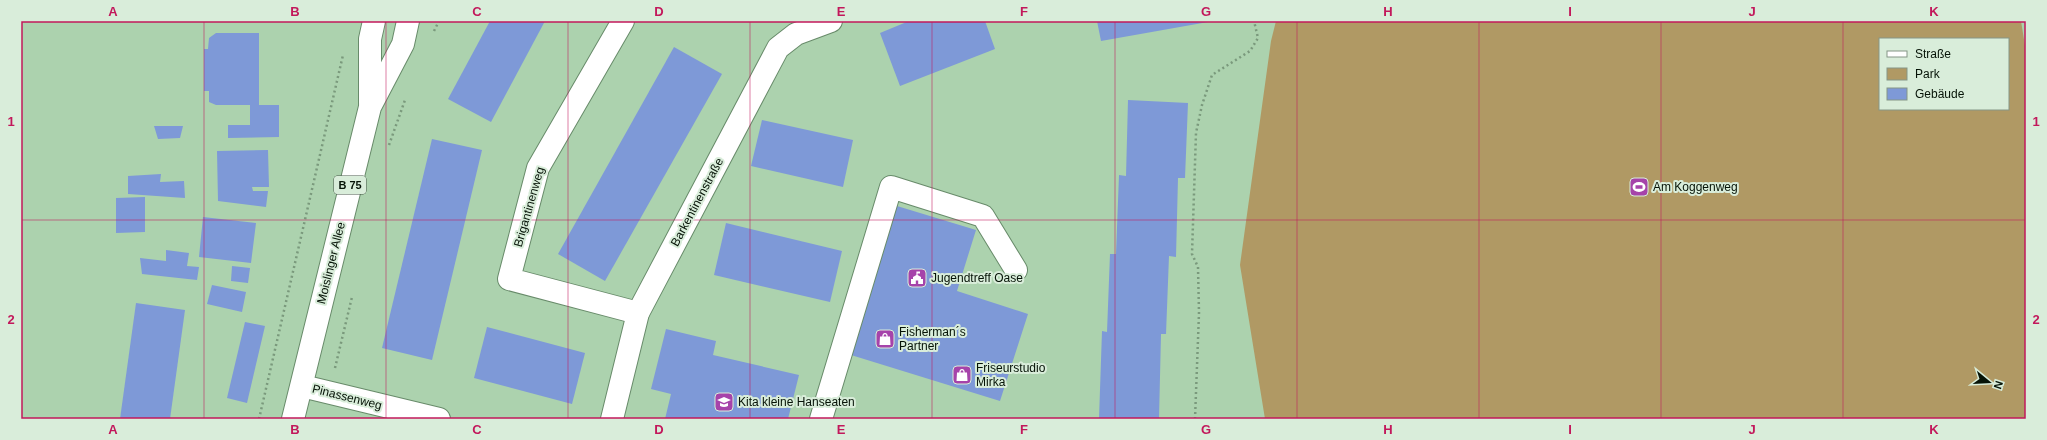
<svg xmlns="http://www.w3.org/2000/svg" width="2047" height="440" viewBox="0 0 2047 440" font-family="Helvetica,sans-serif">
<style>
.green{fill:#b09964;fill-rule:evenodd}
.building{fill:#7e99d7}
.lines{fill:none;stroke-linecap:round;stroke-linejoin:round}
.minor-casing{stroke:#688b6a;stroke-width:24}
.major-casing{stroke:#688b6a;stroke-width:24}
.path{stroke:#7a997c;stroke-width:2.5;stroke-dasharray:2 3;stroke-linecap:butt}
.minor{stroke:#fff;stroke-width:22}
.major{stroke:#fff;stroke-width:22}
.grid{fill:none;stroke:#c2185b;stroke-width:1;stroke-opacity:0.55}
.labels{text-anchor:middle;stroke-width:4;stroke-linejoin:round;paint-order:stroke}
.shield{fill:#d9edda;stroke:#455446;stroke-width:1}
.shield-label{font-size:11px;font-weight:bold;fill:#061307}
.poi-label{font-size:12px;fill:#061307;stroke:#d9edda;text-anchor:start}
.street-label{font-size:12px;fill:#061307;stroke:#d9edda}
.neatline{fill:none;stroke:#c2185b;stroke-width:1.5}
.grid-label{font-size:13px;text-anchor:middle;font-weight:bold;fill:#c2185b}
</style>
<rect width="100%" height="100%" fill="#acd2ae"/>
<path class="green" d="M1276,21H2021L2026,52V419H1265L1240,265L1271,41ZM1880,39H2008V109H1880Z"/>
<g class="building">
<path d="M490,21H545L491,122L448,99Z"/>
<path d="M909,21H985L995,49L900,86L880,33Z"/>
<path d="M1097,21H1208V22L1101,41Z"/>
<path d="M216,33H259V105H279V137L228,138V125H250V105H216L209,102V91H204V49H208L209,38Z"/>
<path d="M674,47L722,74L605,281L558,254Z"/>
<path d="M1128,100L1188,103L1185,178H1178L1176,257L1169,256L1166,334H1161L1159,419H1099L1102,331L1107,332L1110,254H1116L1119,175L1126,176Z"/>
<path d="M762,120L853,140L843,187L751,166Z"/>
<path d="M154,126H183L180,138L158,139Z"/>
<path d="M432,139L482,150L432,360L382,348Z"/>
<path d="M268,150L269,187H252L253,191H268L266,207L218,201L217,151Z"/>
<path d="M161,174L160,182L184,181L185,198L128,194V176Z"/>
<path d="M145,197V232L116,233V198Z"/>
<path d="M897,206L976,230L957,291L1028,314L1000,401L851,355Z"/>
<path d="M203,217L256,223L251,263L199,257Z"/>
<path d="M726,223L842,251L830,302L714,275Z"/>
<path d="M166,250L189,253L187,266L199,267L197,280L142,274L140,258L166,261Z"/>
<path d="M232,266L250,268L248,283L231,281Z"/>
<path d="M212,285L246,292L242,312L207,304Z"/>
<path d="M136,303L185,310L170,419H120Z"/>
<path d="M245,322L265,326L247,403L227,398Z"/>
<path d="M487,327L585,353L572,404L474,378Z"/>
<path d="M666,329L716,341L713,355L799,375L788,419H665L671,394L651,389Z"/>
</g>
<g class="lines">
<g class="minor-casing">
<g id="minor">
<path d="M623,21L538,168L509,279L638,313"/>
<path d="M302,386L439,419"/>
<path d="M612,419L638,313L778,48L796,34L831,21"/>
<path d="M821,419L891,187L983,216L1016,270"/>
</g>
</g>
<g class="major-casing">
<g id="major">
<path d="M370,103V39L374,21"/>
<path d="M293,419L370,107L403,44L408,21"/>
</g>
</g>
<g class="path">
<path d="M434,31L439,21"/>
<path d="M389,145L405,100"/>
<path d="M335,368L352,297"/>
<path d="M259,419L343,55"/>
<path d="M1195,419L1199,313L1198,267L1192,254L1196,133L1202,105L1212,75L1250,51L1258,38L1254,21"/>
</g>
<use href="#minor" class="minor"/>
<use href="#major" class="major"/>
</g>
<path class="grid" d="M204,21V419M386,21V419M568,21V419M750,21V419M932,21V419M1115,21V419M1297,21V419M1479,21V419M1661,21V419M1843,21V419M21,220H2026"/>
<defs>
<g id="stadium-square" transform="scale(1)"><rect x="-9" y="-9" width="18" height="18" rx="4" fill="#a643aa" stroke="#d9edda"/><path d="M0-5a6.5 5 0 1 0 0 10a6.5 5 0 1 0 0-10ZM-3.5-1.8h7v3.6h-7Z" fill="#fff"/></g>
<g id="civic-square" transform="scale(1)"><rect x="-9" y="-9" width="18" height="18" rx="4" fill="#a643aa" stroke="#d9edda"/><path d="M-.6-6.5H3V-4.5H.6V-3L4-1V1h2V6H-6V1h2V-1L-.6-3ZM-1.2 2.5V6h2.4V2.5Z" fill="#fff"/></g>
<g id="shop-square" transform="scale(1)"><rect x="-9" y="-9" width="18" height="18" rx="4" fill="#a643aa" stroke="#d9edda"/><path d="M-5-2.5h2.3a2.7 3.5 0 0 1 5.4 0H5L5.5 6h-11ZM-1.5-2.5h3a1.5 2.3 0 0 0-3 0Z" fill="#fff"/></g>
<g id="school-square" transform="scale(1)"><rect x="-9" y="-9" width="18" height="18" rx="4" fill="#a643aa" stroke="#d9edda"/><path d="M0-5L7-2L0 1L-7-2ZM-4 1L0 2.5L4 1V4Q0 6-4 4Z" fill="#fff"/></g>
</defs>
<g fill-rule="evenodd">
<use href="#stadium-square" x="1639" y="187"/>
<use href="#civic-square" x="917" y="278"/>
<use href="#shop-square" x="885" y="339"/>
<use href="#shop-square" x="962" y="375"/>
<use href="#school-square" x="724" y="402"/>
</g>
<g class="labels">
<rect class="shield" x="334" y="176" width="32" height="18" rx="3"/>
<g class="shield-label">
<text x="350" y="189">B 75</text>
</g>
<g class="poi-label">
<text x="1653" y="191">Am Koggenweg</text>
<text x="931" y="282">Jugendtreff Oase</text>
<text x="899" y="336">Fisherman´s<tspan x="899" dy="14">Partner</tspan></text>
<text x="976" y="372">Friseurstudio<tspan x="976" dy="14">Mirka</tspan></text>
<text x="738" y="406">Kita kleine Hanseaten</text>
</g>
<g class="street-label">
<text transform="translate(697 202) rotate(-62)" y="4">Barkentinenstraße</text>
<text transform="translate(529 207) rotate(-74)" y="4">Brigantinenweg</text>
<text transform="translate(331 263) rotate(-76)" y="4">Moislinger Allee</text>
<text transform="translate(347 397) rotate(14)" y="4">Pinassenweg</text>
</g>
</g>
<rect width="2047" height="440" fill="none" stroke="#d9edda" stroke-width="44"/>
<rect x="1879" y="38" width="130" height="72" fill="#d9edda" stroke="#859686"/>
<rect x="1887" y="51" width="20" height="6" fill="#ffffff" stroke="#859686"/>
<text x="1915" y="58" font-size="12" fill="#061307">Straße</text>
<rect x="1887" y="68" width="20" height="12" fill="#b09964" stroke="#859686"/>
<text x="1915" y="78" font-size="12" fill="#061307">Park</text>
<rect x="1887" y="88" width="20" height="12" fill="#7e99d7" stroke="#859686"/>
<text x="1915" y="98" font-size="12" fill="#061307">Gebäude</text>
<g transform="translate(1989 382) rotate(108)" stroke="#d9edda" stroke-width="3" paint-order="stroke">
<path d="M0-3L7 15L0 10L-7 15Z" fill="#061307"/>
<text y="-6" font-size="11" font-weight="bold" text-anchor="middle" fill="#061307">N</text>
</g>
<rect x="22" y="22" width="2003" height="396" class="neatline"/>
<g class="grid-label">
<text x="113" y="16">A</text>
<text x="295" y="16">B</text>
<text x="477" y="16">C</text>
<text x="659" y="16">D</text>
<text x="841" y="16">E</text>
<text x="1024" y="16">F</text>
<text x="1206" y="16">G</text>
<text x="1388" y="16">H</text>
<text x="1570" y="16">I</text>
<text x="1752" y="16">J</text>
<text x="1934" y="16">K</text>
<text x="11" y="126">1</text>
<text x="2036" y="126">1</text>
<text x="11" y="324">2</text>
<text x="2036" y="324">2</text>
<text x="113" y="434">A</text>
<text x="295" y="434">B</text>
<text x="477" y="434">C</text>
<text x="659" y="434">D</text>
<text x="841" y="434">E</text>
<text x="1024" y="434">F</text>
<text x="1206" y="434">G</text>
<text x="1388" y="434">H</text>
<text x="1570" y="434">I</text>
<text x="1752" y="434">J</text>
<text x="1934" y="434">K</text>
</g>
</svg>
